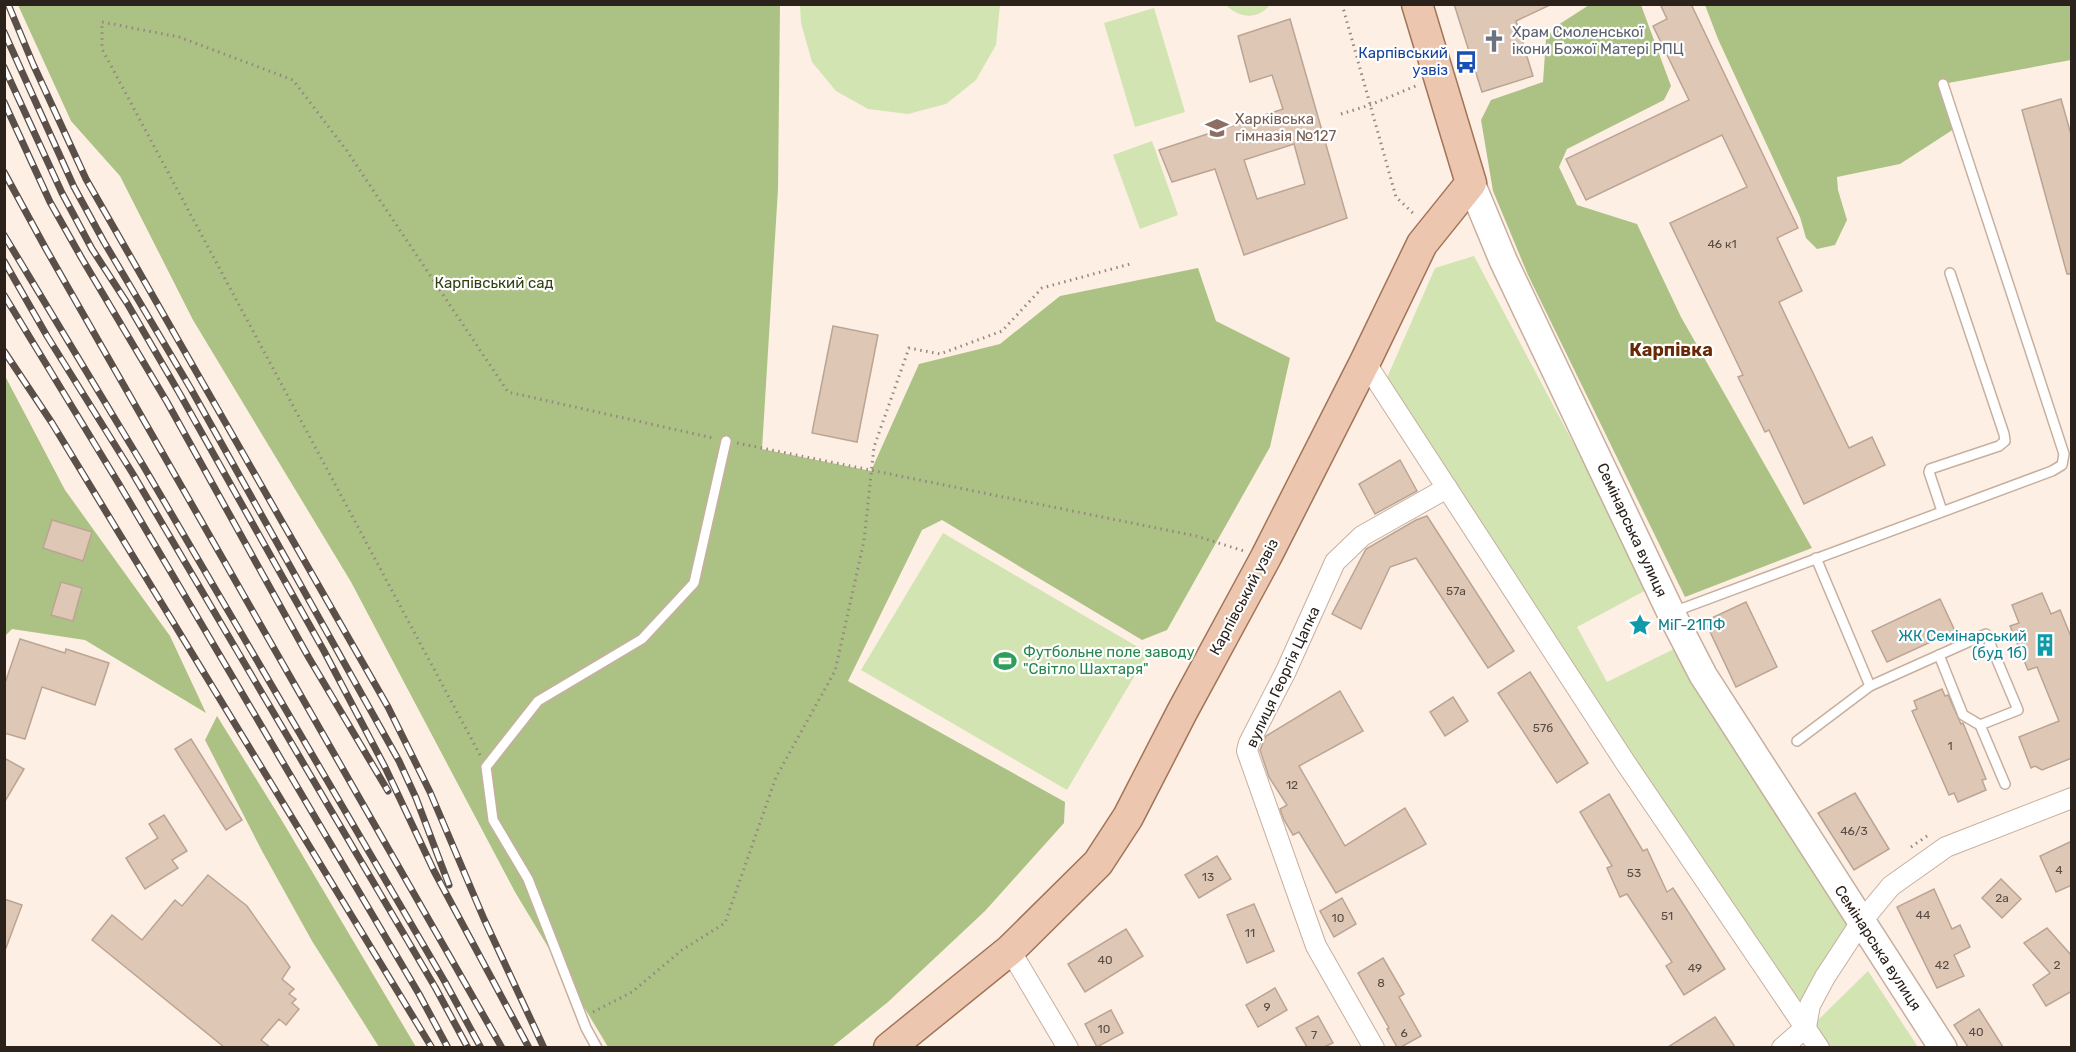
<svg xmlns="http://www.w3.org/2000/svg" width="2076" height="1052" viewBox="0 0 2076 1052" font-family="Rubik,sans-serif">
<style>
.green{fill:#d1e4b1}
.forest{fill:#acc284}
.building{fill:#dfc7b6;stroke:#bba493;stroke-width:1.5;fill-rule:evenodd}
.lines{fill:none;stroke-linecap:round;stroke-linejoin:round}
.lane-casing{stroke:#c7af9e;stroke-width:12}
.street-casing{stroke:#c7af9e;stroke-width:22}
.secondary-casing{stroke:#c7af9e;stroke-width:30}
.primary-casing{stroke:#a17458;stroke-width:33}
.path{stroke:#93877f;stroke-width:3;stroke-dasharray:1.5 4.5;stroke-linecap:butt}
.lane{stroke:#fff;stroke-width:9}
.street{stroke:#fff;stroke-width:20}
.secondary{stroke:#fff;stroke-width:27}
.primary{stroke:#ecc6ae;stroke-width:30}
.rail-casing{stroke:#5b5049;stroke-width:7}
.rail{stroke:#fff;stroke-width:4.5;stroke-dasharray:14;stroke-linecap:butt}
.labels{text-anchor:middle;stroke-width:4.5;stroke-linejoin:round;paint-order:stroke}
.number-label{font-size:12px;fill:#584b42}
.worship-label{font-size:15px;fill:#5b616d;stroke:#fff;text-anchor:start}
.transit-label{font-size:15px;fill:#164399;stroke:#fff;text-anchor:end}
.education-label{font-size:15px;fill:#785e54;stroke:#fff;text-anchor:start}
.park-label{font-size:15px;fill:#324013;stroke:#fff}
.street-label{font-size:15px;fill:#2b221c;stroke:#fff}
.culture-label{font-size:15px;fill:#0d838f;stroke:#fff;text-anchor:start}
.leisure-label{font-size:15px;fill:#27864d;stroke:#fff;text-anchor:start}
.quarter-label{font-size:18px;font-weight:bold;fill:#682906;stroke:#fff}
</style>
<rect width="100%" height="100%" fill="#feefe4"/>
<g class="green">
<path d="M1000,5L996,45L976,80L946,104L908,114L868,109L836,91L812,62L801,23L800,5Z"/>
<path d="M1227,6V5H1270C1258,19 1241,19 1227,6Z"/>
<path d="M1154,8L1185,112L1135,127L1104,23Z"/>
<path d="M1152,141L1178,215L1140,229L1113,155Z"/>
<path d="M1474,256L1650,588L1577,627L1607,682L1676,648L1850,926L1797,1009L1386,380L1435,268Z"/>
<path d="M943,533L1148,653L1067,790L861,670Z"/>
<path d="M1868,971L1918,1047H1827L1813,1025Z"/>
</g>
<g class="forest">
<path d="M18,5H780L778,189L762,449L871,471L919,364L1000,344L1060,296L1198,268L1216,321L1290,358L1270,447L1167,630L1142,640L942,520L922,530L848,681L1065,802L1064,823L985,911L888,1002L832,1047H608L515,892L351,582L193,320L120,176L71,121Z"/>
<path d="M1589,5H1641L1671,86L1664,100L1567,149L1559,167L1577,205L1637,224L1681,317L1812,548L1685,597L1528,275L1493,191L1481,120L1491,100L1543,82L1546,39L1555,27Z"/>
<path d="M1705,5H2071V60L1943,84L1957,127L1900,164L1837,177L1838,190L1847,220L1835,245L1817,249L1806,238L1800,217L1718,39Z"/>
<path d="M4,374L65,490L170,636L206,713L85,640L12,629L5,636Z"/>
<path d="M217,716L281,819L416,1047H379L312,941L262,851L205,740Z"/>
</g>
<g class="building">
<path d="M1454,4H1552L1516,21L1533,76L1482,92Z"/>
<path d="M1660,4H1691L1798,228L1777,238L1802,291L1779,302L1849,448L1872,437L1885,465L1804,504L1769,430L1765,432L1738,377L1743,375L1670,223L1747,187L1722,135L1586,200L1566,159L1689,100L1653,26L1667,19Z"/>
<path d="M1290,19L1347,218L1244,255L1215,169L1172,182L1159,150L1283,109L1272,75L1250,82L1238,36ZM1294,144L1305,184L1257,199L1244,160Z"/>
<path d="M2061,99L2072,138V274H2067L2022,110Z"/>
<path d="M833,326L878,335L857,442L812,433Z"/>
<path d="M1400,460L1417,491L1375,514L1359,484Z"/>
<path d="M1427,516L1514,651L1488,668L1416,558L1390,567L1361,629L1332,614L1366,549L1416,520Z"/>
<path d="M52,520L92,532L83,561L43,548Z"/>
<path d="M61,582L82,588L73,621L51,615Z"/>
<path d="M2042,593L2051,614L2060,610L2072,639V758L2042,770L2035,766L2031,768L2019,737L2059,721L2037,667L2028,670L2010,626L2019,623L2012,605Z"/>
<path d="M1940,599L1955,631L1887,662L1872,631Z"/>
<path d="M1746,602L1777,667L1736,687L1705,621Z"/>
<path d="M20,639L65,653L66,649L109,663L95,705L42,687L25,739L4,733V686Z"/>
<path d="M1530,672L1588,763L1557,783L1498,693Z"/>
<path d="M1942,689L1945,696L1948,695L1961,724L1963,723L1986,779L1982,780L1986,790L1958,802L1954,793L1949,795L1912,711L1917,709L1914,701Z"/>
<path d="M1340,691L1363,731L1299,766L1345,846L1405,808L1426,844L1336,893L1299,832L1293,835L1284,820L1280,809L1287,805L1269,777L1260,750L1266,736Z"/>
<path d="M1453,697L1468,721L1445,736L1430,712Z"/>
<path d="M191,739L242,820L226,830L175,749Z"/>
<path d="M4,758L24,769L4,803Z"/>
<path d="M1855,793L1889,849L1854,870L1818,813Z"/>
<path d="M1609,794L1643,851L1647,849L1667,892L1673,888L1725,969L1684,995L1666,966L1672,962L1627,894L1620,897L1607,868L1612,866L1580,812Z"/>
<path d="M164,815L187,851L172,860L178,868L145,889L126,858L158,838L149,824Z"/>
<path d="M2072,841V885L2056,892L2040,856Z"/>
<path d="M1217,856L1231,879L1199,898L1185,875Z"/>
<path d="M208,875L247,906L290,967L282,979L294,989L289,994L296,999L292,1003L299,1009L286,1025L279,1019L261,1040L270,1047H224L92,940L112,915L142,940L175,900L182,906Z"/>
<path d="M2001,879L2021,899L2002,918L1982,898Z"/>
<path d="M1934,889L1952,929L1960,925L1970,947L1954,955L1964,976L1937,988L1897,907Z"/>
<path d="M1342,898L1356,924L1334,937L1320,911Z"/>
<path d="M4,899L22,905L6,948H4Z"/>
<path d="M1254,904L1274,951L1247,963L1227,915Z"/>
<path d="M2047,928L2072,956V991L2046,1006L2033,985L2050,973L2024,943Z"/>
<path d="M1126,929L1143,956L1085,992L1068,964Z"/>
<path d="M1383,958L1404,994L1399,997L1421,1036L1401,1047H1397L1387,1029L1389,1028L1358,973Z"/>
<path d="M1275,988L1287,1010L1258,1027L1246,1005Z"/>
<path d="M1979,1009L2003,1047H1968L1954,1025Z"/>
<path d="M1111,1010L1123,1033L1097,1047L1085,1024Z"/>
<path d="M1318,1016L1333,1043L1324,1047H1307L1296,1028Z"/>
<path d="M1715,1017L1735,1047H1668Z"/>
</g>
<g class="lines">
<g class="lane-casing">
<g id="lane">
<path d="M1942,511L1929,472L1930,469L1999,446L2005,441L2004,434L1950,273"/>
<path d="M1673,612L2052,471L2062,465L2064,454L1943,84"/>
<path d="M1939,655L1963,715L1980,725"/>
<path d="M1870,686L1986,634L2018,710L1980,725L2005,784"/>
<path d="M1797,741L1870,686L1816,558"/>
<path d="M597,1048L586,1028L528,879L493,820L486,767L538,701L642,639L694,583L726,441"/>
</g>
</g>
<g class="street-casing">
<g id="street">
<path d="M1365,362L1625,762L1819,1048"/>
<path d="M1010,950L1068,1048"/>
<path d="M1374,1048L1316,946L1247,751L1249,743L1286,671L1335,562L1362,536L1447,488"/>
<path d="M1782,1048L1806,1027L1810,1005L1825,977L1861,922L1891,886L1946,847L2072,798"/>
</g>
</g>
<g class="secondary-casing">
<path id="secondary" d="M1471,183L1503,260L1671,613L1703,675L1943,1048"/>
</g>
<g class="primary-casing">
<path id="primary" d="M889,1048L1010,950L1098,863L1128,817L1182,712L1266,557L1365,362L1422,244L1471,183L1417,4"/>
</g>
<g class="path">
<path d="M1342,4L1396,197L1415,215"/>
<path d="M1341,114L1370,105L1418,85"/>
<path d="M737,443L1196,536L1244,551"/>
<path d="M480,755L102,49V22L179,37L293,80L347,151L508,392L713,438"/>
<path d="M1911,847L1930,834"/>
<path d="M593,1012L632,992L682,950L725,923L776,777L835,671L864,541L874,447L909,348L940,354L1002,331L1042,288L1130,264"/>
</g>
<use href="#lane" class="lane"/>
<use href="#street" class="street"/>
<use href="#secondary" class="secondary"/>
<use href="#primary" class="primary"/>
<g class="rail-casing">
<g id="rail">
<path d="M8,4L33,64L86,179L388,707L430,792L484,919L544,1048"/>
<path d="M4,32L74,187L104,242L191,389L399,761L416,798L449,885"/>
<path d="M4,67L62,193L92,249L127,303L181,396L324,651L385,767L434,871L529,1048"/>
<path d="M4,102L50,202L81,257L167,402L309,658L388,791"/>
<path d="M4,172L46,249L502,1048"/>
<path d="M4,235L144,467L445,982L481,1048"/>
<path d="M4,261L47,336L133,474L435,987L468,1048"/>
<path d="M4,295L119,484L419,994L448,1048"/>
<path d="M4,351L52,423L432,1048"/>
</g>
</g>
<use href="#rail" class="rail"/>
</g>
<defs>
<g id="church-bare" transform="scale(1.8)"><path d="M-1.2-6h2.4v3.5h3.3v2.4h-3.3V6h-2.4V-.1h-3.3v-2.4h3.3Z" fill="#6b7280" stroke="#fff" stroke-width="2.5" paint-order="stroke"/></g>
<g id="bus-bare" transform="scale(1.8)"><path d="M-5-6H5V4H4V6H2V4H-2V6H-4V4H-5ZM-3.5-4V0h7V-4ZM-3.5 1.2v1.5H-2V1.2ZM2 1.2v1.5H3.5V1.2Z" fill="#1a4fb4" stroke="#fff" stroke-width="2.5" paint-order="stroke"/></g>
<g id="school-bare" transform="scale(1.8)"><path d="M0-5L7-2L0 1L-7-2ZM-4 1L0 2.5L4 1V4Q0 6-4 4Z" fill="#8d6e63" stroke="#fff" stroke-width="2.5" paint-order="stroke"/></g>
<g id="sight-bare" transform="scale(1.8)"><path d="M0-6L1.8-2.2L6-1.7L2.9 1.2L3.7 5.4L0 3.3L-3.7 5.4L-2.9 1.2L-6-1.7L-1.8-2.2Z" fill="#0f9aa8" stroke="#fff" stroke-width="2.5" paint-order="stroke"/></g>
<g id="building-bare" transform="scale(1.8)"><path d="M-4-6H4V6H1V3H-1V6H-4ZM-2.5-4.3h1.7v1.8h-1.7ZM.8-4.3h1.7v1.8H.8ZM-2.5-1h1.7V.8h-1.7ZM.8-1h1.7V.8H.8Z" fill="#0f9aa8" stroke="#fff" stroke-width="2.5" paint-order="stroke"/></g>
<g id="stadium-bare" transform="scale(1.8)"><path d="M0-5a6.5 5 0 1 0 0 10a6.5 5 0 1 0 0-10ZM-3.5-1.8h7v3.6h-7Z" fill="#2e9e5b" stroke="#fff" stroke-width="2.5" paint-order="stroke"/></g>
</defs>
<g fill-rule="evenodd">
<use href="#church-bare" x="1494" y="41"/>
<use href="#bus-bare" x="1466" y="62"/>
<use href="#school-bare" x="1217" y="128"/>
<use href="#sight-bare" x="1640" y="625"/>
<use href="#building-bare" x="2045" y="645"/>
<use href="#stadium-bare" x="1005" y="661"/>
</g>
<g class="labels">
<g class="number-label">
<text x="1722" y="248">46 к1</text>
<text x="1456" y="595">57а</text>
<text x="1543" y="732">57б</text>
<text x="1950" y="750">1</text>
<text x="1292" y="789">12</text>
<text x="1854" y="835">46/3</text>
<text x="2059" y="874">4</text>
<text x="1634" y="877">53</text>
<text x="1208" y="881">13</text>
<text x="2002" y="902">2а</text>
<text x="1923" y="919">44</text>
<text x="1667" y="920">51</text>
<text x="1338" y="922">10</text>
<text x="1250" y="937">11</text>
<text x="1105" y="964">40</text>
<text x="1942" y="969">42</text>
<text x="2057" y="969">2</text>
<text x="1695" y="972">49</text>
<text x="1381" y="987">8</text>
<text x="1267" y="1011">9</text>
<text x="1104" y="1033">10</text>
<text x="1976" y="1036">40</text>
<text x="1404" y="1037">6</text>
<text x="1314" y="1039">7</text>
</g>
<g class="worship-label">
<text x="1512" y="37">Храм Смоленської<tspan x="1512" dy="17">ікони Божої Матері РПЦ</tspan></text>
</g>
<g class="transit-label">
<text x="1448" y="58">Карпівський<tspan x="1448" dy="17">узвіз</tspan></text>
</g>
<g class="education-label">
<text x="1235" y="124">Харківська<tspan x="1235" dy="17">гімназія №127</tspan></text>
</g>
<g class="park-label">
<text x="494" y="288">Карпівський сад</text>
</g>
<g class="street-label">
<text transform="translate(1632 530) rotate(65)" y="5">Семінарська вулиця</text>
<text transform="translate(1244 597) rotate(-62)" y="5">Карпівський узвіз</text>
<text transform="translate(1283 677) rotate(-65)" y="5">вулиця Георгія Цапка</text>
<text transform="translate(1878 948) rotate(57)" y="5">Семінарська вулиця</text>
</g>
<g class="culture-label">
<text x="1658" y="630">МіГ-21ПФ</text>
<text x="2027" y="641" text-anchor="end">ЖК Семінарський<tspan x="2027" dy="17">(буд 1б)</tspan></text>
</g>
<g class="leisure-label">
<text x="1023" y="657">Футбольне поле заводу<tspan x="1023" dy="17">"Світло Шахтаря"</tspan></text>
</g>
<g class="quarter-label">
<text x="1671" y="356">Карпівка</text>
</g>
</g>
<rect width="2076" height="1052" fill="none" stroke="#2b221c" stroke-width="12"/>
</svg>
